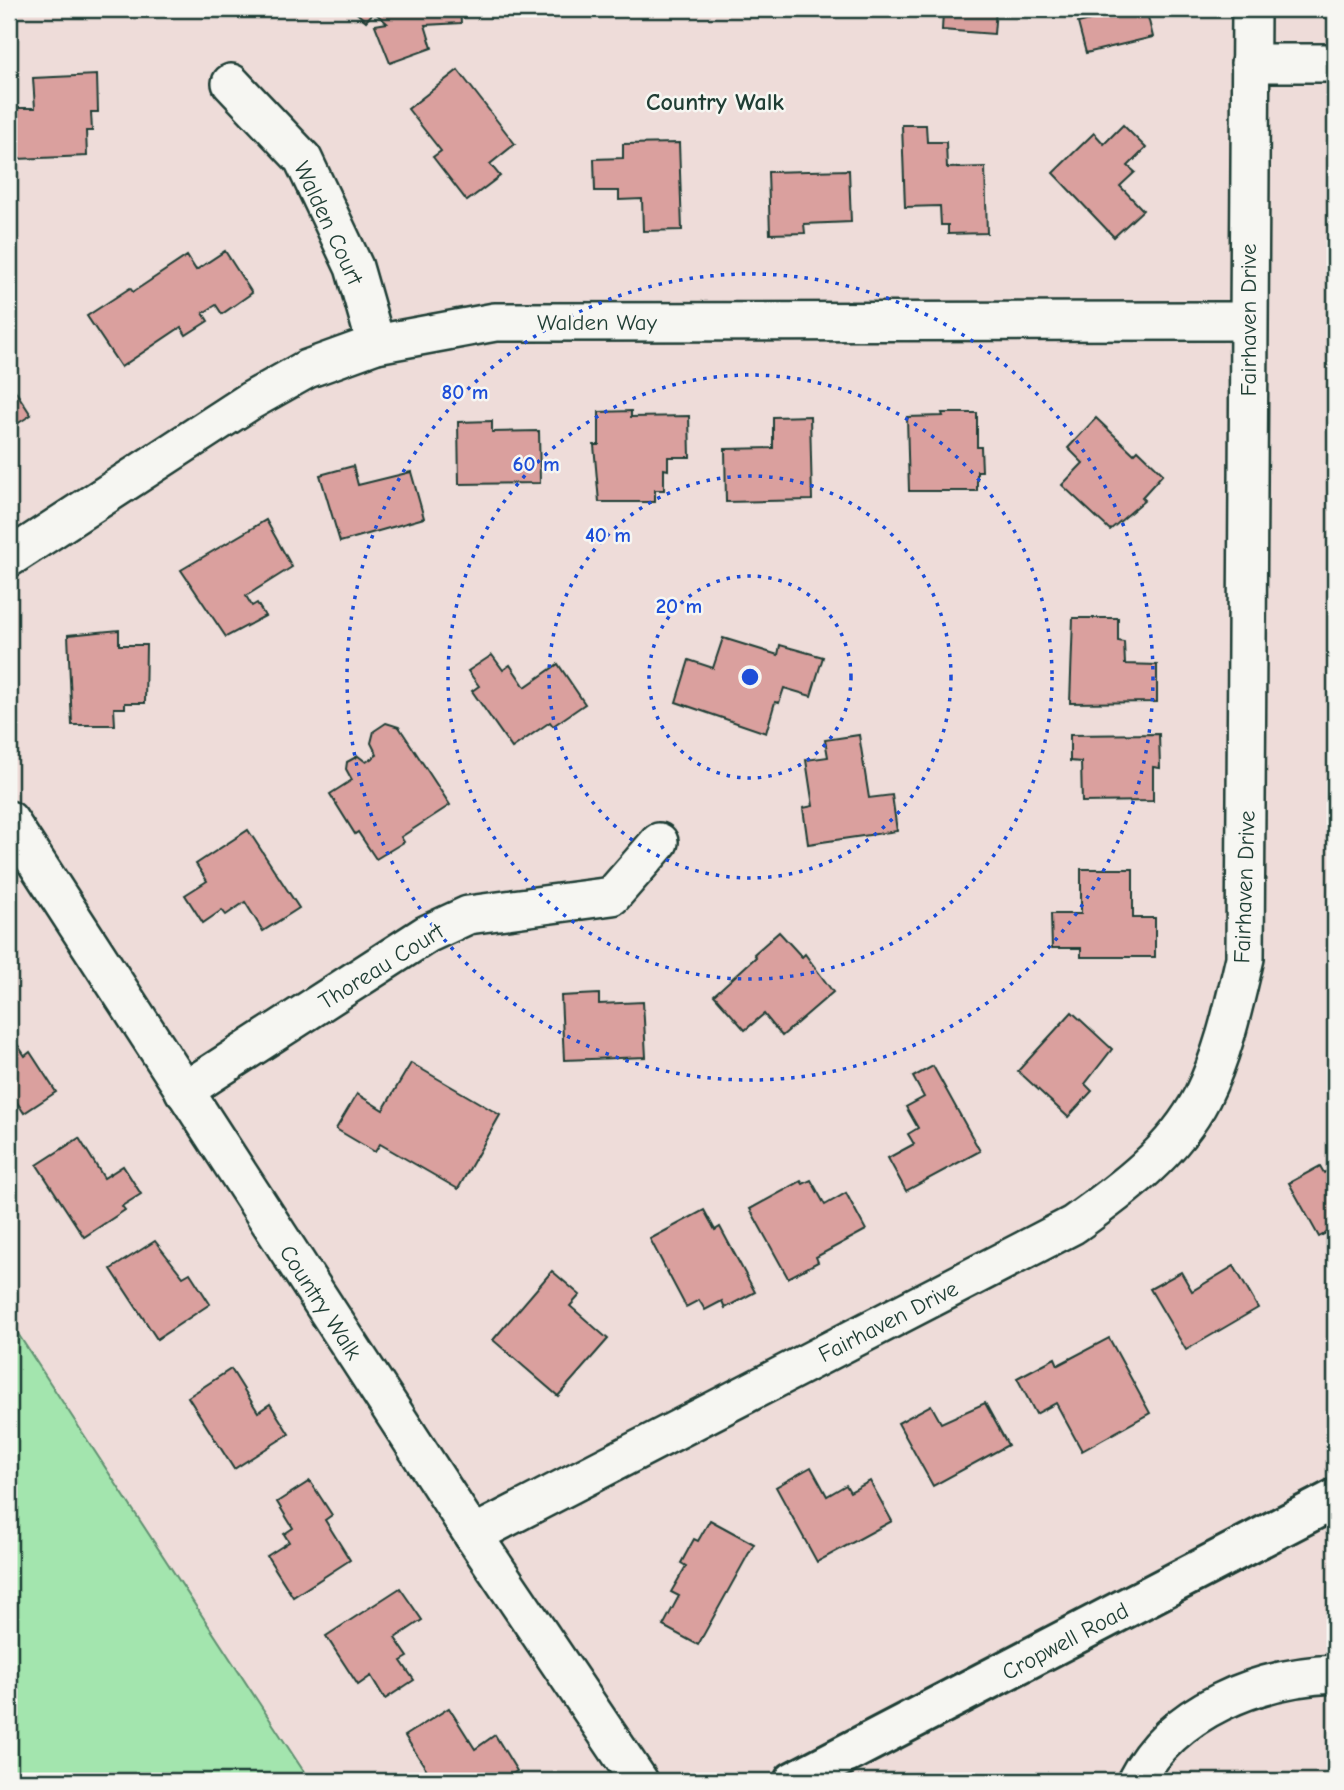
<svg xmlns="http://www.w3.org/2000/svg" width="1344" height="1790" viewBox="0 0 1344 1790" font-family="'Comic Neue',sans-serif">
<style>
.green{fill:#a3e5ae;stroke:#619171;stroke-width:2}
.building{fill:#daa09e;stroke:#1f3d34;stroke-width:2}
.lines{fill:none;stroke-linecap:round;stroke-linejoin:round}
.street-casing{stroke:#1f3d34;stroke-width:42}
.secondary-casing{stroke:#1f3d34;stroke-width:44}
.street{stroke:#f6f6f2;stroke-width:37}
.secondary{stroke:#f6f6f2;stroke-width:38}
.ring{fill:none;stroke:#1d4ed8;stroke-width:3.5;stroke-dasharray:3.5 7}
.labels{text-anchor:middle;stroke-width:5;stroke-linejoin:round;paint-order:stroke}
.street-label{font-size:23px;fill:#1f3d34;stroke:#f6f6f2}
.neighbourhood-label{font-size:24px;font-weight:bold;fill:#1f3d34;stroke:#f6f6f2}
.centre{fill:#1d4ed8;stroke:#f6f6f2;stroke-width:3.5}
.ring-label{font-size:21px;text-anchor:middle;font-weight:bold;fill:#1d4ed8;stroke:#f6f6f2;stroke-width:5;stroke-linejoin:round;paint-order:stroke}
</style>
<rect width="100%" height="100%" fill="#eedcd9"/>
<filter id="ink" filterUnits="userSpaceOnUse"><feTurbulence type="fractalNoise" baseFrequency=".0143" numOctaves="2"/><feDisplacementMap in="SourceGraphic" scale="14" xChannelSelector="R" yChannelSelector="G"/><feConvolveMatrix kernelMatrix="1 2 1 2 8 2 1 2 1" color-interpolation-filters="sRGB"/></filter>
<g filter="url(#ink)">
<path class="green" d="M9,1320L310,1781H9Z"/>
<g class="building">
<path d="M352,9H460L461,23L425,25L432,48L390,63L375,25L387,23L374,12L366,21Z"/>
<path d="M911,9H996L994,34L942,30L943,12Z"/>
<path d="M1092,9H1146L1153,37L1086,53L1078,23L1094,19Z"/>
<path d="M458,70L515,144L490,164L500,176L467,201L433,157L441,151L408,109Z"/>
<path d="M97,75L98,112H91L92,131H86L87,156L17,159L15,108H35L33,78Z"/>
<path d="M902,125H926L927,142H946L947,168L985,167L987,233L948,234V225H941L940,206L905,207Z"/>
<path d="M1123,125L1146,148L1128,166L1135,172L1120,186L1143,210L1114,237L1053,173L1094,133L1104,144Z"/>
<path d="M679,143L682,230L643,231L642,199L619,200V191H595L594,159L623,158V144Z"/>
<path d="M849,170L851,222L804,224L805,233L770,234L768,172Z"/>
<path d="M225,251L252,293L222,314L216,305L203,313L208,321L186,335L181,327L121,367L87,316L130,288L133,292L187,256L196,270Z"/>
<path d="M9,381L31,415L9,429Z"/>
<path d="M631,411V417L689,416L690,457H668V470L664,469V490H655V502H599L594,445H599V412Z"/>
<path d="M942,413H977V447H981L982,471H977V491H909L907,417L943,416Z"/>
<path d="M810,416L812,500L726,502L725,449L773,448V417Z"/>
<path d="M1096,418L1134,454L1138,450L1163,474L1142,497L1145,500L1110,530L1062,485L1083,463L1068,448Z"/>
<path d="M492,421V432L539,431L540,483L459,484L458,422Z"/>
<path d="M353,466L358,485L411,472L424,518L340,542L320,475Z"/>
<path d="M266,520L292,567L246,596L252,606L257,603L265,616L226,637L181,570Z"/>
<path d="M1073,618H1118V641L1124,642L1125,664L1157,665V702L1070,703Z"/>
<path d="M119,630V645H146L145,703H125V708H114L115,725H72L68,635Z"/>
<path d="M723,638L778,655L780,645L823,657L811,696L784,688L779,703L775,702L766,733L676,702L689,660L713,668Z"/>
<path d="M492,655L503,670L510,665L525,687L558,664L585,704L553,726L550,722L512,748L472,691L479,686L468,671Z"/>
<path d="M386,723L399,727L450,805L401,837L404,842L376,859L358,832L355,834L330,794L352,780L346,769L347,762L358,756L366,762L377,755L371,743L374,731Z"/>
<path d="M1159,734L1160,768L1153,767V801L1082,802L1081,762L1070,761V735Z"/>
<path d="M859,735L869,798L892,795L897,831L808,844L803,808L813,806L806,760L828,757L825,740Z"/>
<path d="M248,830L299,908L263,931L245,902L226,915L222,910L203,923L185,895L207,881L196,864Z"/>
<path d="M1081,869H1133V918H1155V957H1081V948H1052L1051,914H1081Z"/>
<path d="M779,932L802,957L805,954L833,992L782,1036L764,1014L745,1030L714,995L756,957L754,954Z"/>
<path d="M599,994V1004L643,1002L646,1057L564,1060L561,996Z"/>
<path d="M1072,1012L1112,1049L1085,1084L1092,1091L1068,1117L1018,1071Z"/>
<path d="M9,1038L12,1043L15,1041L25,1056L30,1052L56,1092L24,1113L9,1090Z"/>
<path d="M411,1063L500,1115L458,1189L380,1144L375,1152L336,1129L357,1094L383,1110Z"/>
<path d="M933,1066L980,1151L906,1191L888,1158L914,1144L908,1134L918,1128L906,1107L924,1097L913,1077Z"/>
<path d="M79,1138L104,1178L123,1166L141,1194L122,1206L125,1210L84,1237L37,1165Z"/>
<path d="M1320,1166L1324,1173L1335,1167V1228L1319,1237L1289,1183Z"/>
<path d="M811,1180L825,1205L846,1193L866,1230L816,1257L818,1262L788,1278L750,1209L801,1181L803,1184Z"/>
<path d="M704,1210L715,1230L720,1227L755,1292L725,1308L722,1301L705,1310L699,1300L686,1307L650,1239Z"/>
<path d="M155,1241L183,1277L190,1273L210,1304L157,1339L111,1269Z"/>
<path d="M1234,1266L1258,1308L1186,1350L1150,1289L1181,1272L1192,1291Z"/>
<path d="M552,1271L580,1295L570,1306L608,1339L558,1396L493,1340Z"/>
<path d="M1109,1338L1150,1413L1082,1451L1056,1403L1036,1414L1017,1378L1055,1358L1058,1365Z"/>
<path d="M231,1369L258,1412L270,1404L289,1434L234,1469L188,1397Z"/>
<path d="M985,1403L1008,1445L933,1486L898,1423L931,1405L941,1423Z"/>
<path d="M811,1467L827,1496L846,1485L850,1492L870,1481L892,1521L817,1562L776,1487Z"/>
<path d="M310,1481L332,1515L325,1520L350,1560L293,1597L267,1556L289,1542L284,1534L293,1528L277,1502Z"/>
<path d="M710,1520L754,1544L698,1645L663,1626L679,1596L671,1592L686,1566L681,1563L694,1539L698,1541Z"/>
<path d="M400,1588L422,1620L395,1638L408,1657L401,1661L414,1680L385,1699L371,1676L358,1685L326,1636Z"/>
<path d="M449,1708L475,1749L495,1735L517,1771L500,1781H434L405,1736Z"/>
</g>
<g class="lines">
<g class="street-casing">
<g id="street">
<path d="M1250,63H1335"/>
<path d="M231,83L303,159L354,267L376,344"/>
<path d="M9,558L250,401L307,369L376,344L495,322L1247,321"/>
<path d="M9,820L473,1535L639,1781"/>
<path d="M184,1091L427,934L468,915L612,896L659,842"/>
<path d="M473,1535L1073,1225C1122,1190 1174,1152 1202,1097C1224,1053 1234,1004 1245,958L1251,9"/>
<path d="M1136,1781C1172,1710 1259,1677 1335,1674"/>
</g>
</g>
<g class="secondary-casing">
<path id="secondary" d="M794,1781L1335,1499"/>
</g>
<use href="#street" class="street"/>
<use href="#secondary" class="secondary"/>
</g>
</g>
<g class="ring">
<circle cx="750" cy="677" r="101"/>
<circle cx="750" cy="677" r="201"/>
<circle cx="750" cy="677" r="302"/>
<circle cx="750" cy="677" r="403"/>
</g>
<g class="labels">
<g class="street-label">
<text transform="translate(329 223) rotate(65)" y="8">Walden Court</text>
<text transform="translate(1248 320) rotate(-90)" y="8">Fairhaven Drive</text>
<text x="597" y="330">Walden Way</text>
<text transform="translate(1244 887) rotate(-88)" y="8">Fairhaven Drive</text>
<text transform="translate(381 966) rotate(-32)" y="8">Thoreau Court</text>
<text transform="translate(321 1302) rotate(57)" y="8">Country Walk</text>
<text transform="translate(888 1321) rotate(-27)" y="8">Fairhaven Drive</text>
<text transform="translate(1065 1641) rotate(-28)" y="8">Cropwell Road</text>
</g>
<g class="neighbourhood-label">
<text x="715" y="110">Country Walk</text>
</g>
</g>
<circle cx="750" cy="677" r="10" class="centre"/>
<g class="ring-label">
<text x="465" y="399">80 m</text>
<text x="536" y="471">60 m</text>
<text x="608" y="542">40 m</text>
<text x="679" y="613">20 m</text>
</g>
<rect width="1344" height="1790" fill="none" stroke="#f6f6f2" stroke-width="35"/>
<rect x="18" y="18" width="1309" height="1755" fill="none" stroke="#1f3d34" stroke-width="2.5" filter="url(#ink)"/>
</svg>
